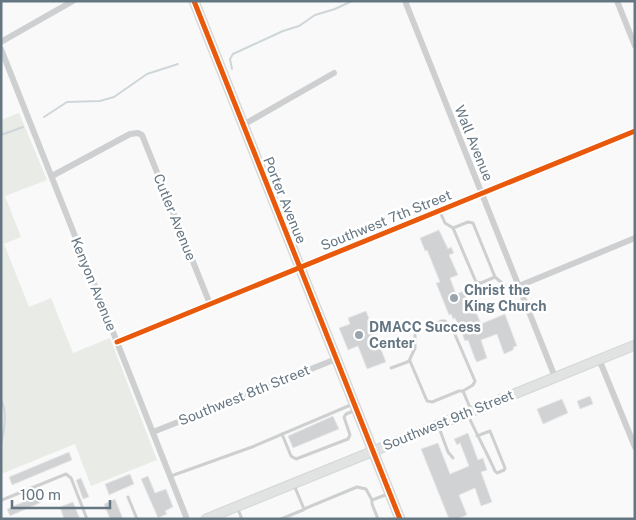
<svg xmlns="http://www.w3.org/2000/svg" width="636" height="520" viewBox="0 0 636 520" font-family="'Public Sans',sans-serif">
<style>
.green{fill:#e8ebe6}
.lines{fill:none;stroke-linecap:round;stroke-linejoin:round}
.stream{stroke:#ced6d9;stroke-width:2}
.building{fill:#d0d2d3;stroke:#e8e8e8}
.secondary-casing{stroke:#d5d6d7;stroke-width:11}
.lane{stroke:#cecfd0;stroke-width:3}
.street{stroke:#cecfd0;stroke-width:6}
.secondary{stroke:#e1e2e2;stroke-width:9}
.cycleway-casing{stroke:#fff;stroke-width:8}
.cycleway{stroke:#e8590c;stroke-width:5}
.poi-dot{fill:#99a4ac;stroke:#fff;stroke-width:2}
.labels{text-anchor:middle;stroke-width:5;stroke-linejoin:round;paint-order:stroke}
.street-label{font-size:14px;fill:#657683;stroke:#fff}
.poi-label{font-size:14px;font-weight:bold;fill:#657683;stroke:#fff;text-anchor:start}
</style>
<rect width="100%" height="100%" fill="#f9f9f9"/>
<path class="green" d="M19,113L47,180L5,196L21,237L4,244L29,307L51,298L73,353L110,338L157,460L91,486L75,444L1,474V120Z"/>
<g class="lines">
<g class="stream">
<path d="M232,69L230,59L233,54L283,31L299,26L315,15L335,9L352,1"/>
<path d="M44,117L67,102L100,101L114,97L147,74L178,64"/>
<path d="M1,135L23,127"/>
<path d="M1,400C8,412 4,432 1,444"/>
</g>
</g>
<g class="building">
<path d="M439,230L448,249L451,247L454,253L449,255L458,275L450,278L456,294L464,291L468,301L471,300L481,324L505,314L517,346L513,347L514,349L511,351L504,354L497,334L481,340L487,358L477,362L475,359L468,340L465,341L455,318L453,319L451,314L449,315L436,283L440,282L427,250L425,251L420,238Z"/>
<path d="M366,311L386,362L367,369L358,346L348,350L339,328L350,324L348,318Z"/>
<path d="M590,396L593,404L580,409L577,401Z"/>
<path d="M562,399L568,413L543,424L537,409Z"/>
<path d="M333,416L339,429L293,448L288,436Z"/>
<path d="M468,433L478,460L483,458L487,470L481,472L492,502L481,506L475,488L459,495L467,515L457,519H449L421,449L438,443L450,474L469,466L460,443L457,445L454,439Z"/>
<path d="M69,452L72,460L12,485L9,477Z"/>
<path d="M130,474L134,484L109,495L105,484Z"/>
<path d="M148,476L155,493L166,489L173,507L165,511L167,514L158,518L141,479Z"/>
<path d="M81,478L89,497L83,499L76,480Z"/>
<path d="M37,496L40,503L10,516L7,509Z"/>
<path d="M115,499L123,519H110L104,504Z"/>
<path d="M73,502L80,519H64L60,507Z"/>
</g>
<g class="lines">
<g class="secondary-casing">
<g id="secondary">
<path d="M194,1L400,519"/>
<path d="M206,519L635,345"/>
</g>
</g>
<g class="lane">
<path d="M440,212L445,223L453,228L476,282L481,283L495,277L509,289L518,286"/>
<path d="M453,228L468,222L473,223L495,277"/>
<path d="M409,361L415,348V334L417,331L442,321H445L453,330L475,381L473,385L463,391"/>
<path d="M391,368L410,361L427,401L432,402L459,391H463L471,410"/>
<path d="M467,413C476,433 486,451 495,471L497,473L504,470L505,468L490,431L477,436"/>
<path d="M438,425L448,452L453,458"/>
<path d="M282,434L291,456L296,459L348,439L350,435L344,417L346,414L356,410"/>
<path d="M171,476L252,447L353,404"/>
<path d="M294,485L304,509L357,487L366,489L372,500"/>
<path d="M128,497L137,519"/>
<path d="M2,500L66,474L71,478L87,519"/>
<path d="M237,507L242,519"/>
<path d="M281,519L303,510"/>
<path d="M378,519L372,504V500L388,494"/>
</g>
<g class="street">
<path d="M405,1L555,377"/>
<path d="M617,1L635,46"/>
<path d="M1,42L73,1"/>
<path d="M1,49L187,519"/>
<path d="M243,125L334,73"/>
<path d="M52,176L130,134L138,133L142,135L210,304"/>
<path d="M519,286L635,238"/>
<path d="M117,342L635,131"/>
<path d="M599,359L635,447"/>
<path d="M153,432L336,359"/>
</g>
<use href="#secondary" class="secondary"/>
<g class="cycleway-casing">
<g id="cycleway">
<path d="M194,1L400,519"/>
<path d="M117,342L635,131"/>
</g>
</g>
<use href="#cycleway" class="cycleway"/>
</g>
<g class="poi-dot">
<circle cx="454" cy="298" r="5"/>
<circle cx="359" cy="335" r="5"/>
</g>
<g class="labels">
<g class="street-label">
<text transform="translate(474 143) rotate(68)" y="5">Wall Avenue</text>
<text transform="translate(285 200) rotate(68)" y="5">Porter Avenue</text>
<text transform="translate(175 217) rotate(68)" y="5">Cutler Avenue</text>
<text transform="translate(386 220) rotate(-22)" y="5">Southwest 7th Street</text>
<text transform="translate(94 284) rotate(68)" y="5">Kenyon Avenue</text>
<text transform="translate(244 395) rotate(-22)" y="5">Southwest 8th Street</text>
<text transform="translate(448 420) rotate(-22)" y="5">Southwest 9th Street</text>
</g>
<g class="poi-label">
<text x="464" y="295">Christ the<tspan x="464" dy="16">King Church</tspan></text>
<text x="369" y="332">DMACC Success<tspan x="369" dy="16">Center</tspan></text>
</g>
</g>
<rect width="636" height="520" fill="none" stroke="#657683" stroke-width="5"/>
<path d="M12 500v8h98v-8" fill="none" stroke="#657683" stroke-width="2.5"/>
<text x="20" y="500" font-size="15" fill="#657683" stroke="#ffffff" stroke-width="4" paint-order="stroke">100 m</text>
</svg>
